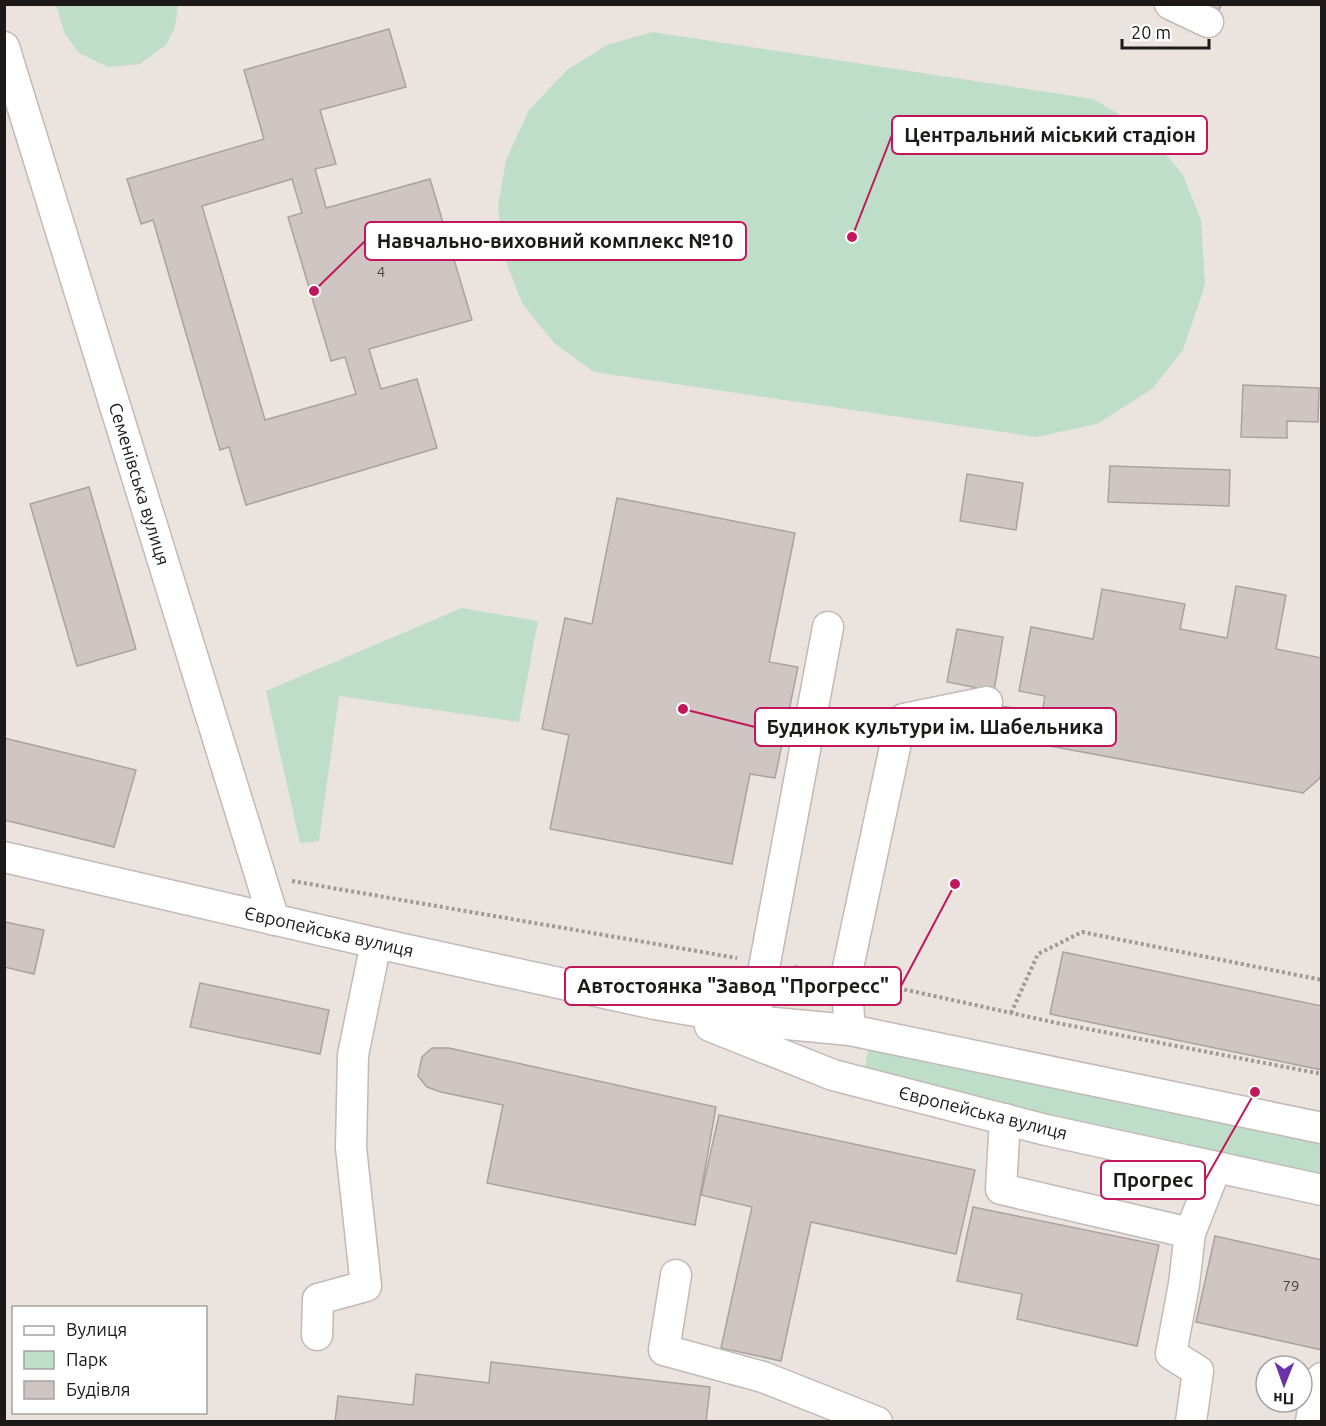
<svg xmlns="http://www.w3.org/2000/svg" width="1326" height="1426" viewBox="0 0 1326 1426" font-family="Ubuntu,sans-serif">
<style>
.green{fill:#bedec9}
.building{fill:#cfc6c3;stroke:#aaa29e;stroke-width:1.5;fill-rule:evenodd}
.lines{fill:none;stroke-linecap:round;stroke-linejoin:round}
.minor-casing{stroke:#c2bab6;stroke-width:33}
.path{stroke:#a09996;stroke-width:4;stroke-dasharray:3 3;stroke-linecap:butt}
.minor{stroke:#fff;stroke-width:30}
.labels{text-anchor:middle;stroke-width:4.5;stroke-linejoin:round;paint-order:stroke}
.number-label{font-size:15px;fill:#494443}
.street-label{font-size:18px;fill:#1c1918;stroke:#fff}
.leader{fill:none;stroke:#c2185b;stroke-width:2}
.callout-dot{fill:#c2185b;stroke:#fff;stroke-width:2}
.callout{fill:#fff;stroke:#c2185b;stroke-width:2}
.callout-label{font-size:20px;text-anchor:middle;font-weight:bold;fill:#1c1918}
</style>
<rect width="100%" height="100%" fill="#ebe3de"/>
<g class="green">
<path d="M178,5L175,27L166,45L140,64L108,67L79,53L65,34L56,5Z"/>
<path d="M652,32L1093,99L1146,130L1183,175L1201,220L1205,285L1183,350L1152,389L1097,424L1036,437L594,372L554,343L522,303L503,253L498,206L506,160L529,110L567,70L607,45Z"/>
<path d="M462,608L538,621L519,722L339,696L319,841L300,843L266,691Z"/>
<path d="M869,1044L1321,1144V1176L864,1073Z"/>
</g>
<g class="building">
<path d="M1202,4H1222L1218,12Z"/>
<path d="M389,29L406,87L320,110L336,164L315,169L326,208L430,179L472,320L369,349L381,389L417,379L437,448L246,505L229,447L220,450L153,220L141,224L127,179L264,139L244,70ZM292,179L302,213L288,217L331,361L345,357L356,394L265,420L202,206Z"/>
<path d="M1243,385L1319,388L1318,422L1287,421V438L1241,437Z"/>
<path d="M1110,466L1230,470L1229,506L1108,502Z"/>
<path d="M967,474L1023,483L1016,530L960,521Z"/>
<path d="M89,487L136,649L77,666L30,504Z"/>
<path d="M617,498L795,533L769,662L798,667L775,778L750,774L732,864L550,829L569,735L542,729L565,618L592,624Z"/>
<path d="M1236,586L1286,595L1276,649L1322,658V768L1320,778L1303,793L990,735L996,705L1042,713L1045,696L1019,691L1031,627L1093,639L1102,589L1185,604L1180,629L1227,638Z"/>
<path d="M957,629L1003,637L994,691L947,682Z"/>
<path d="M4,738L136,770L114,847L4,820Z"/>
<path d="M5,922L44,930L34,974L4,967Z"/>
<path d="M1063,952L1322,1006V1070L1050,1014Z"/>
<path d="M200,983L329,1010L320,1054L190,1027Z"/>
<path d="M432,1048H449L716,1107L695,1225L487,1183L503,1105L441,1092L427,1087L418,1076L422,1057Z"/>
<path d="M719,1115L975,1170L956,1254L811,1222L781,1361L721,1348L752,1207L701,1195Z"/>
<path d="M973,1207L1159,1245L1137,1346L1017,1319L1022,1294L957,1281Z"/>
<path d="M1215,1236L1322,1260V1350L1196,1322Z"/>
<path d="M491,1362L710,1387L706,1422H335L338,1396L413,1405L416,1374L489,1383Z"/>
</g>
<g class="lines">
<g class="minor-casing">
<g id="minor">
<path d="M1170,4L1208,22"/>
<path d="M4,47L274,920"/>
<path d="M4,857L376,943L655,1004L754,1021L850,1030L1322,1128"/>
<path d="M754,1021L828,627"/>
<path d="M710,1026L833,1075L1046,1130L1322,1190"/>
<path d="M850,1030L846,977L898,733L904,719L987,702"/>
<path d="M1005,1119L1001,1189L1190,1233L1216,1167"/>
<path d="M1190,1233L1184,1284L1171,1354L1198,1371L1191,1422"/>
<path d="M676,1275L664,1350L763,1377L877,1422"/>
<path d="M317,1335L318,1299L366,1286L351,1148L353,1055L376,943"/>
<path d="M1311,1422L1317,1383L1322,1378"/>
</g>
</g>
<g class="path">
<path d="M292,881L737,958"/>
<path d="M795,967L817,971"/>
<path d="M875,983L1057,1023L1322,1074"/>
<path d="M1011,1013L1038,954L1082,932L1322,980"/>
</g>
<use href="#minor" class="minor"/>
</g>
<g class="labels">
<g class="number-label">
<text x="381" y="277">4</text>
<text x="1291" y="1291">79</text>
</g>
<g class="street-label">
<text transform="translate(139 484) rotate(73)" y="6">Семенівська вулиця</text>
<text transform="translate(329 932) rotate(13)" y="6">Європейська вулиця</text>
<text transform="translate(983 1113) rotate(14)" y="6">Європейська вулиця</text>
</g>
</g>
<path class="leader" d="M852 237L892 135M314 291L365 241M683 709L755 727M955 884L901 986M1255 1092L1205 1180"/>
<g class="callout-dot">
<circle cx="852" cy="237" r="6"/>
<circle cx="314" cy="291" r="6"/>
<circle cx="683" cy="709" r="6"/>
<circle cx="955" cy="884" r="6"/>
<circle cx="1255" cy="1092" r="6"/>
</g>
<g class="callout">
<rect x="892" y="116" width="315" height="38" rx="6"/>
<rect x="365" y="222" width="381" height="38" rx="6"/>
<rect x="755" y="708" width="361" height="38" rx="6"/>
<rect x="565" y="967" width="336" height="38" rx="6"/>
<rect x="1101" y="1161" width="104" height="38" rx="6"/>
</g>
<g class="callout-label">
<text x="1050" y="142">Центральний міський стадіон</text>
<text x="555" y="248">Навчально-виховний комплекс №10</text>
<text x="935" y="734">Будинок культури ім. Шабельника</text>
<text x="733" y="993">Автостоянка "Завод "Прогресс"</text>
<text x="1153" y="1187">Прогрес</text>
</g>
<rect width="1326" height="1426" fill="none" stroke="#1c1918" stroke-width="12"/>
<rect x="12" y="1306" width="195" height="108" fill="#ffffff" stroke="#a4a3a3" stroke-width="1.5"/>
<rect x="24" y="1326" width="30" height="9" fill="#ffffff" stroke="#a4a3a3" stroke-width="1.5"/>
<text x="66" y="1336" font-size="18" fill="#1c1918">Вулиця</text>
<rect x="24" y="1351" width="30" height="18" fill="#bedec9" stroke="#a4a3a3" stroke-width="1.5"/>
<text x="66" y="1366" font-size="18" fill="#1c1918">Парк</text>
<rect x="24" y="1381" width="30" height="18" fill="#cfc6c3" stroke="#a4a3a3" stroke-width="1.5"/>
<text x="66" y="1396" font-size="18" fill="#1c1918">Будівля</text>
<g transform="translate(1284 1384) rotate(181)"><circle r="28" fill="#ffffff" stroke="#a4a3a3" stroke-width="1.5"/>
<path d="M0-4.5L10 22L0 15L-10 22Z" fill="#6b33aa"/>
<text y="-9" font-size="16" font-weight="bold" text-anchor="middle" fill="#1c1918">Пн</text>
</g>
<path d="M1122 39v9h87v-9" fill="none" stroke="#1c1918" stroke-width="3"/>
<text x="1131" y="39" font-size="18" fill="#1c1918" stroke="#ffffff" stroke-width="4.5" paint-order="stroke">20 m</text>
</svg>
